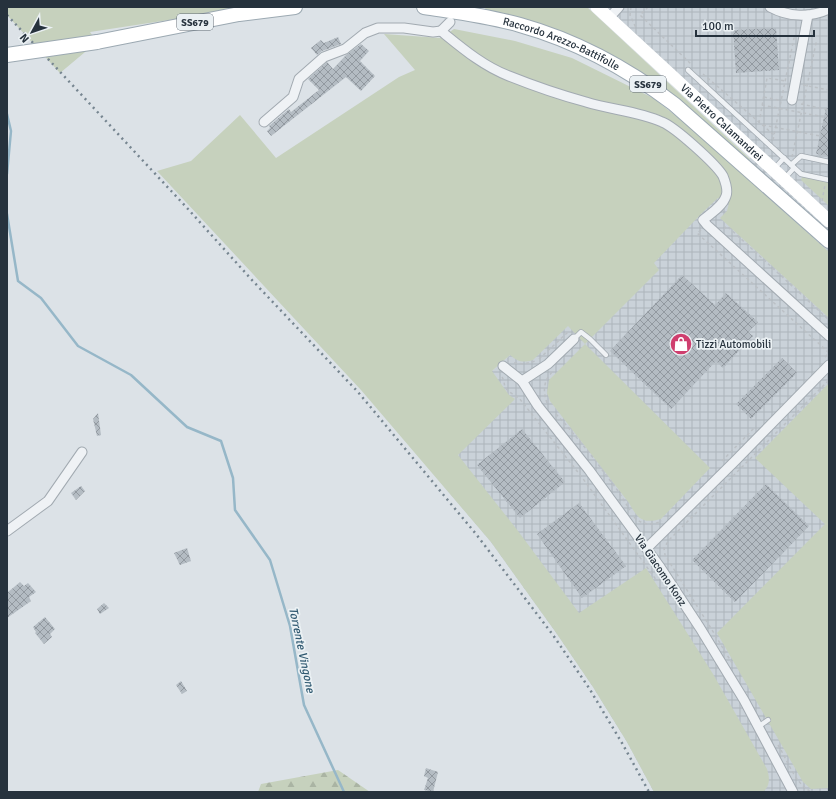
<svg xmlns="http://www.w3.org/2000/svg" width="836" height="799" viewBox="0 0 836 799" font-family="Signika,sans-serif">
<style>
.industrial{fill:url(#industrial-grid)}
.green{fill:#c6d1bd}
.forest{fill:url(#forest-firs)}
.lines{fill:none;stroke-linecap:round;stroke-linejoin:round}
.stream{stroke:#96b7c8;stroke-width:2.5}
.building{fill:url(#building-cross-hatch)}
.lane-casing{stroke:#a2aab1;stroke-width:6}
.street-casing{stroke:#a2aab1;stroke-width:11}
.primary-casing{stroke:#9ca9b2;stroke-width:16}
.path{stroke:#bbc0c5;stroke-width:1.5;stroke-dasharray:3 3;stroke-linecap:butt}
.lane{stroke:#eff2f5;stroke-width:4.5}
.street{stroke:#eff2f5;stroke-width:9}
.secondary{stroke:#fff;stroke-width:13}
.primary{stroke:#fff;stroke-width:14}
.rail{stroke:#768590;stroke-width:2.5;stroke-dasharray:2 4;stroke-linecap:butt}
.primary-bridge-casing{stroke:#9ca9b2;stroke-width:16;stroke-linecap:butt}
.primary-bridge{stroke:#fff;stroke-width:14}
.labels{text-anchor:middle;stroke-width:3.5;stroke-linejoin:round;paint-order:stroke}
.shield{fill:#ebf1f4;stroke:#616b74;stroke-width:1}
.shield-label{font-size:10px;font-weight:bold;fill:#26323d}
.street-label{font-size:11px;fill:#26323d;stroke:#ebf1f4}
.poi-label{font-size:11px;fill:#26323d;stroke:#ebf1f4;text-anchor:start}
.water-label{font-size:12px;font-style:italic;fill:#305971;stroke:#ebf1f4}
</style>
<defs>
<pattern id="industrial-grid" width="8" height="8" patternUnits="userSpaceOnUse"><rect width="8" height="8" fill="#cad2d9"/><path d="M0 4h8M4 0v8" fill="none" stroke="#adb5bb"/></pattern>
<pattern id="forest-firs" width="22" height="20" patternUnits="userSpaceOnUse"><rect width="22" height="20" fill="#c6d1bd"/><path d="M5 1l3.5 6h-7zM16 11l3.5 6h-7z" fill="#aab4a3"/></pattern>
<pattern id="building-cross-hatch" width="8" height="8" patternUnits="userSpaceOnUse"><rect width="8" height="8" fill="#b4bcc3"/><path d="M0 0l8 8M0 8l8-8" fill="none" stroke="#9299a0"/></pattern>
</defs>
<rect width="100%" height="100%" fill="#dce2e7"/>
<path class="industrial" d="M597,7H829V792H654L627,742L593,687L557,634L491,542L415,452L492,371L510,355L743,165L755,153Z"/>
<g class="green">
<path d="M7,7H254L90,32L97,42L60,73L7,15Z"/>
<path d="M486,7H587L750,159L747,162L633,68L583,41L543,26L485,9Z"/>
<path d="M454,29L515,41L572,58L653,98L685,123L829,252V318L720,218L727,211L729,203L718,198L703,212L654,263L659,270L585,344L710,468L661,519C642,524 638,519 629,503L550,401L547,393L549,380L585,344L568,326L533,360C523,363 518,362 510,355L492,371L509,395L515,399L458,455L518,531L579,613L646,568L713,674L767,769C770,778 770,786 763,792H654L627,742L593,687L557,634L491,542L361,390L157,171L191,161L240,115L276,158L399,77L415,70L384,34L441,38Z"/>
<path d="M802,177L829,182V206L801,180Z"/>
<path d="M829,383V788L811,789L803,782L717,633L825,524L755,458Z"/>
</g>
<path class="forest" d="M338,770L370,792H258L261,784Z"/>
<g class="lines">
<g class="stream">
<path d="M7,114L11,131L7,174"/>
<path d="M7,214L18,281L41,298L78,346L131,375L187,427L221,441L233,478L235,510L270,560L290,626L304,705L344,792"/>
</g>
</g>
<g class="building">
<path d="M776,28L779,70L736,73L733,30Z"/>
<path d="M338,37L341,44L322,51L317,55L311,48L321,40L324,43Z"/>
<path d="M361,44L369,51L360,61L375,76L361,91L346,77L271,136L267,131L270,128L269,126L289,109L291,112L319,90L308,79L327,62L333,69L346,55Z"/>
<path d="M826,108H829V156L816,154Z"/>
<path d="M682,275L715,305L726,293L758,322L748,332L753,336L723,368L716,361L671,409L610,351Z"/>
<path d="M782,358L797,373L751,419L736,404Z"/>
<path d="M98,413L101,435L97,436L93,419Z"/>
<path d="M522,429L565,482L520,518L477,465Z"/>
<path d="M766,484L809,526L735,602L692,560Z"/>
<path d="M81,486L85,491L76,500L71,493Z"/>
<path d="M579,503L626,566L582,598L537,534Z"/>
<path d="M187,548L191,561L180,565L174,553Z"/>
<path d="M20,582L24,586L28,583L36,592L29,597L31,601L7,618V593Z"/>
<path d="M104,603L109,608L100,614L97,609Z"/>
<path d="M45,617L55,629L50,634L52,637L44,644L35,633L36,632L33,627Z"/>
<path d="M181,681L187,691L182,694L176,685Z"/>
<path d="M426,768L438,772L433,792L424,790L428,778L424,776Z"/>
</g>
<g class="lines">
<g class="lane-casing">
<g id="lane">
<path d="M688,70L801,174L829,180"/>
<path d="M791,165L801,156L829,162"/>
<path d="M774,169L784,158"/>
<path d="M785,178L794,168"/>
<path d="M574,339L581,332L590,339L606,355"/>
<path d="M758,727L768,720"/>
</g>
</g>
<g class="street-casing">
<g id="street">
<path d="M770,7C788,17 810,18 829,9"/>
<path d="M609,18L619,7"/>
<path d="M450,22L441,31C462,48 483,66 509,76C534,86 560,95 586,102C611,110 638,111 662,122C675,127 716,164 723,176C725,181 728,191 726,196C723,206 710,214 703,220L707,225L829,336"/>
<path d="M792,100L808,15"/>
<path d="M264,122L293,97L299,79L324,57L345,49L365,33L378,28H404L433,32L441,31"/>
<path d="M503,366L522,381L538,406L589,470L660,567L700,628L744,700L793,792"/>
<path d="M522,381L548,364L574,339"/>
<path d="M7,531L48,501L82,452"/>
<path d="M647,548L735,461L829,365"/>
</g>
</g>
<g class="primary-casing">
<g id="primary">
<path id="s2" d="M424,7C456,12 489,16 520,25C577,41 628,69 674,104L829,241"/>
<path d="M97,42L239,14L295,7"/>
</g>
</g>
<g class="path">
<path d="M631,7L630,15L636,28"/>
<path d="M648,7L640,15L691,64"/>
<path d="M703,74L774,135"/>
<path d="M803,85L829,90"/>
<path d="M764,97L782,101"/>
<path d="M801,104L829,110"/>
<path d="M762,105L829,118"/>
<path d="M759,123L767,78L785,81"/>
<path d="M763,125L820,136"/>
<path d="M773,140L794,38L796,39"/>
<path d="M792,157L816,43L812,42"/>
<path d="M822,201L825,185"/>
<path d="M724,229L727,226L829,320"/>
<path d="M701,230L697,233L827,351L829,353L825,357"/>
<path d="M539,359L568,332L569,333"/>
<path d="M514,363L524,364L536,361"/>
<path d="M502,377C504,380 504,383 505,387C508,392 514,395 519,398L581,476L657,581"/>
<path d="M547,403C543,391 543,382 552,372"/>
<path d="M556,414L567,426L591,455L618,491L630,510"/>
<path d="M722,461L756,426"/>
<path d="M634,517C642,525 651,526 662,521"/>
<path d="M707,622L665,555L664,548L669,540L829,380"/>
<path d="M709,625L732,663"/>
<path d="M778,745C788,761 794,782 811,792"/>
<path d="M816,792H821"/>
</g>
<use href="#lane" class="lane"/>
<use href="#street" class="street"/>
<path class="secondary" id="s1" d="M597,7L829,221"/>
<use href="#primary" class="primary"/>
<path class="rail" d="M7,15L188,209L251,279L358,392L476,534L553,635L589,688L622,743L649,792"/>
<g class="primary-bridge-casing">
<path id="primary-bridge" d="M7,55L97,42"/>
</g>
<use href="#primary-bridge" class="primary-bridge"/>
</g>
<defs>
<g id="shop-disc" transform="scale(1.15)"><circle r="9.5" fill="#cf3e6e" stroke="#ebf1f4"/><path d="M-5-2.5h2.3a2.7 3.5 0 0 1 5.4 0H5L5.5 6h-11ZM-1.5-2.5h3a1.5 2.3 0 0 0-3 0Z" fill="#fff"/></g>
</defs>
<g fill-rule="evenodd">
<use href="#shop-disc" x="681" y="344"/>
</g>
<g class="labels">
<g class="shield">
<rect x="177" y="14" width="36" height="16" rx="3"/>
<rect x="630" y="76" width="36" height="16" rx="3"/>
</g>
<g class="shield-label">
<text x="195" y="26">SS679</text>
<text x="648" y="88">SS679</text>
</g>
<g class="street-label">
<text dy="4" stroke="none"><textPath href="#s2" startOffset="143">Raccordo Arezzo-Battifolle</textPath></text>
<text dy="4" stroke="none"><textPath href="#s1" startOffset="170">Via Pietro Calamandrei</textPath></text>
<text transform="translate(661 570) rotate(56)" y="4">Via Giacomo Konz</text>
</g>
<g class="poi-label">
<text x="696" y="348">Tizzi Automobili</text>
</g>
<g class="water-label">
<text transform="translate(302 650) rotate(78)" y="4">Torrente Vingone</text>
</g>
</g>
<rect width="836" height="799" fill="none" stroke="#26323d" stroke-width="16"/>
<g transform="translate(32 32) rotate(230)" stroke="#ebf1f4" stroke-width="3" paint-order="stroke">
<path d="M0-3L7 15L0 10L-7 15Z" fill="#26323d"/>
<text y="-6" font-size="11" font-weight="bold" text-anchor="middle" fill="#26323d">N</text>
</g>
<path d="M696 30v6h118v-6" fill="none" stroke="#26323d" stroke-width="2"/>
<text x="702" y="30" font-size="12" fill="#26323d" stroke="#ebf1f4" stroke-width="3" paint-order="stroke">100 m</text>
</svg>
